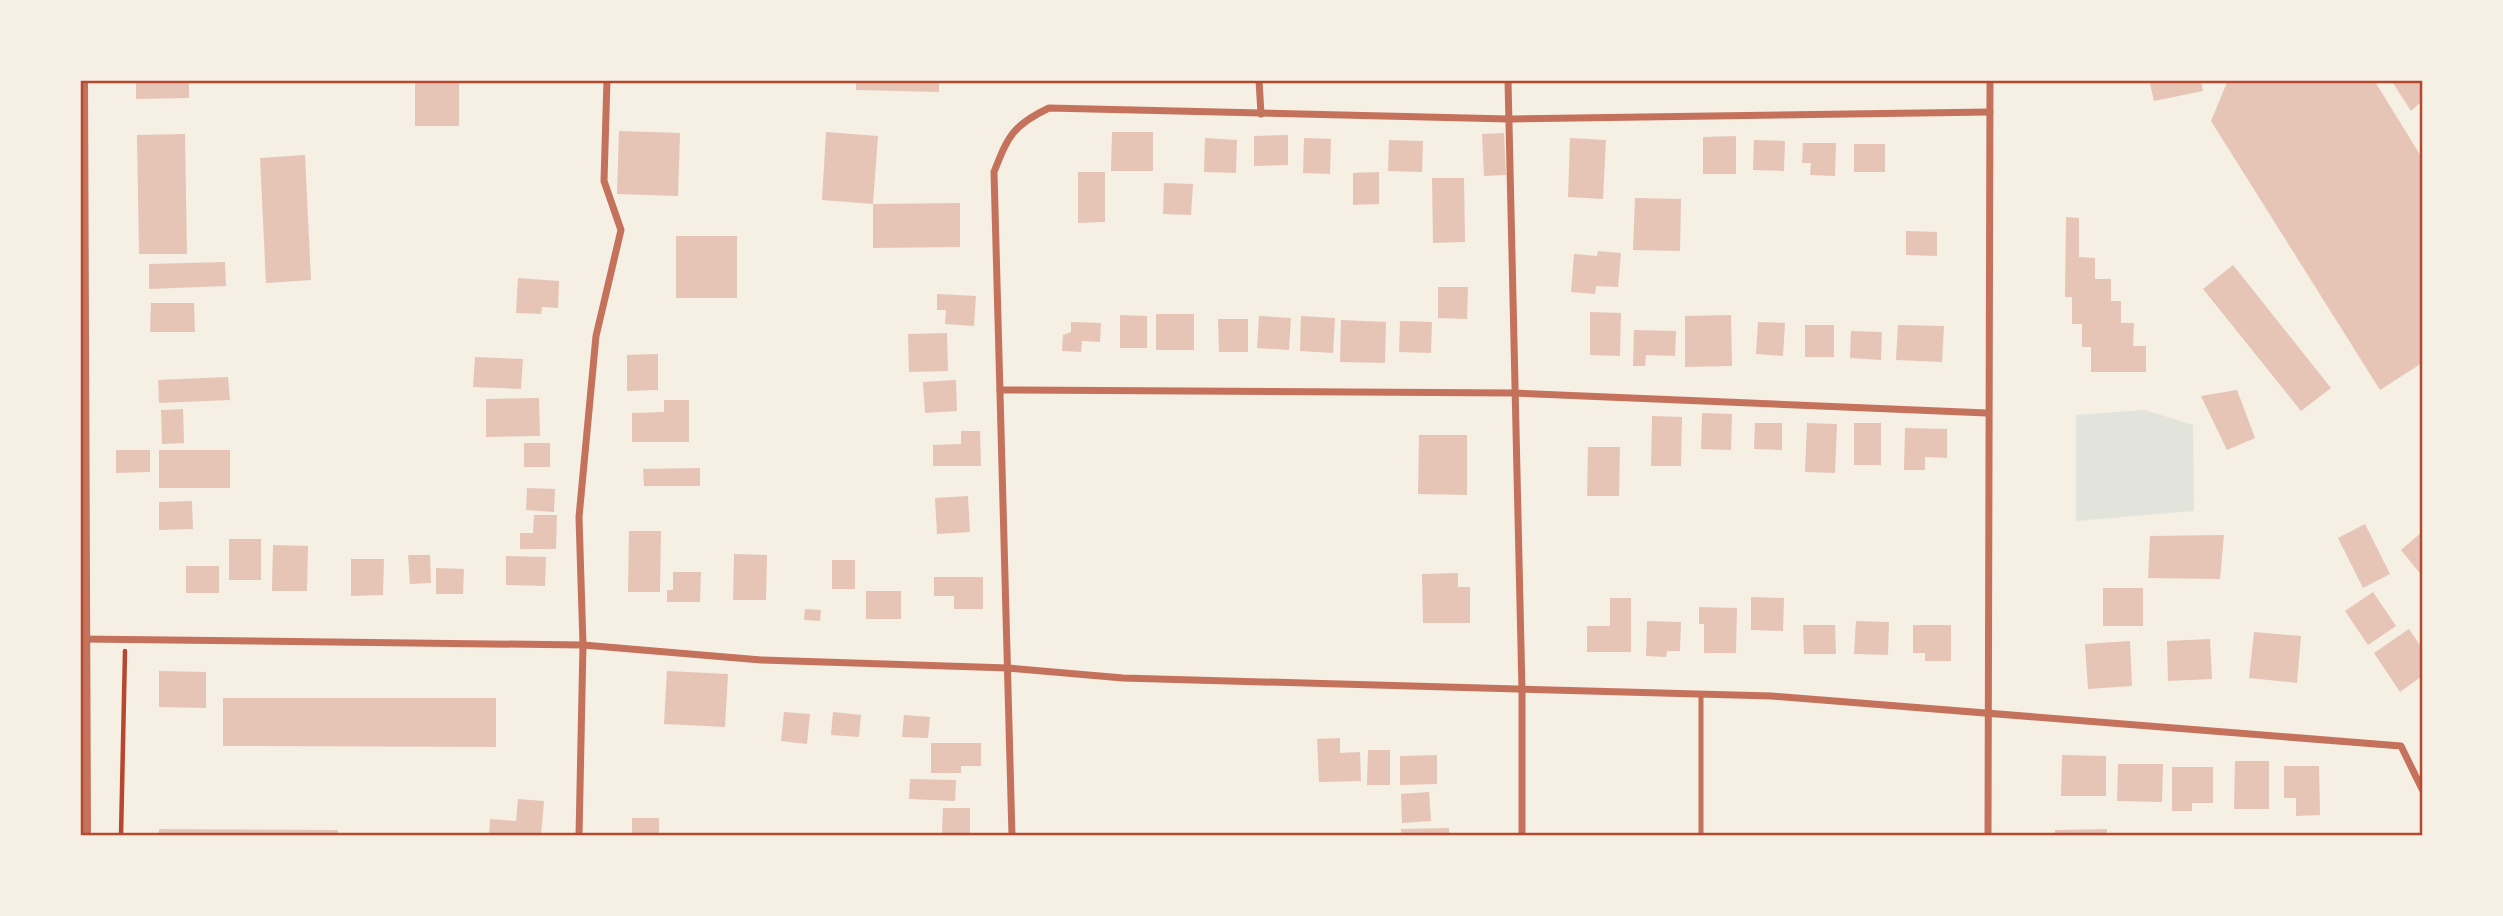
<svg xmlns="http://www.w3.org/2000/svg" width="2503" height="916" viewBox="0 0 2503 916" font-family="Lato,sans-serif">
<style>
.green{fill:#e2e4dc}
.building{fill:#e6c5b7}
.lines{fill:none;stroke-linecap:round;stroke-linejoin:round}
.path{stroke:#b5482f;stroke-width:4.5}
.service{stroke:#c5725c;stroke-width:5}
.minor{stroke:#c5725c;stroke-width:7}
.tertiary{stroke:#c5725c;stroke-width:12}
.neatline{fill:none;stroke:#b5482f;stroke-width:2.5}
</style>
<rect width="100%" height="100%" fill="#f6efe4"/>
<path class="green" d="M2145,410L2193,425L2194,511L2076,521V415Z"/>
<g class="building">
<path d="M136,80H189V98L136,99Z"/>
<rect x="415" y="80" width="44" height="46"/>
<path d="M856,80H939V92L856,90Z"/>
<path d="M2149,80H2201L2203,91L2154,101Z"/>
<path d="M2228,80H2374L2422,158V363L2380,390L2211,121Z"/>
<path d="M2391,80H2422V101L2411,111Z"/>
<path d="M619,131L680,133L678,196L617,194Z"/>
<path d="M826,132L878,136L873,204L960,203V247L873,248V204L822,200Z"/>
<path d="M1112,132H1153V171H1111Z"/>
<path d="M1504,133L1506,175L1484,176L1482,134Z"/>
<path d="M185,134L187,254H139L137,135Z"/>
<path d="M1288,135V165L1254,166V136Z"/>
<path d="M1736,136V174H1703V137Z"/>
<path d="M1205,138L1237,140L1236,173L1204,172Z"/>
<path d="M1304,138L1331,139L1330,174L1303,173Z"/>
<path d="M1570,138L1606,140L1603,199L1568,197Z"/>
<path d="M1389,140L1423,141L1422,172L1388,171Z"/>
<path d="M1754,140L1785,141L1784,171L1753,170Z"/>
<path d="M1803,143H1836L1835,176L1810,175L1811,163H1802Z"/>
<rect x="1854" y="144" width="31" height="28"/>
<path d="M305,155L311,280L266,283L260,158Z"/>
<path d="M1078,172H1105V222L1078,223Z"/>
<path d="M1379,172V204L1353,205V173Z"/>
<path d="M1432,178H1464L1465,242L1433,243Z"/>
<path d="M1164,183L1193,184L1191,215L1163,214Z"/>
<path d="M1635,198L1681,199L1680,251L1633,250Z"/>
<path d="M2066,217L2079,218V257L2095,258V279H2111V301H2121V323H2134L2133,346H2146V372H2091V347H2082V324H2072V297H2065Z"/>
<path d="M1906,231L1937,232V256L1906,255Z"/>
<rect x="676" y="236" width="61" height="62"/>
<path d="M1598,251L1621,253L1618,287L1596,286L1595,294L1571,292L1574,254L1597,256Z"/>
<path d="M225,262L226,286L149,289V264Z"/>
<path d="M2233,265L2331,388L2301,411L2203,289Z"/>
<path d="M518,278L559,281L558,308L542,307L541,314L516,313Z"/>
<path d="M1438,287H1468L1467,319L1438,318Z"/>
<path d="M937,294L976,296L974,326L945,324L946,310H937Z"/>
<path d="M151,303H194L195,332H150Z"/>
<path d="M1590,312L1621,313L1620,356L1590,355Z"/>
<rect x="1156" y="314" width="38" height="36"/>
<path d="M1120,315L1147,316V348H1120Z"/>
<path d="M1731,315L1732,366L1685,367V316Z"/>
<path d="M1259,316L1291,318L1289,350L1257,348Z"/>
<path d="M1301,316L1335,318L1333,353L1300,351Z"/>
<path d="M1218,319H1248V352H1219Z"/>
<path d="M1341,320L1386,322L1385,363L1340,362Z"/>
<path d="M1400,321L1432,322L1431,353L1399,352Z"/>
<path d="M1071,322L1101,323L1100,342L1082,341L1081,352L1062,351L1063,335L1071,332Z"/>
<path d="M1758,322L1785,323L1783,356L1756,354Z"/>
<rect x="1805" y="325" width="29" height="32"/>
<path d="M1898,325L1944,326L1942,362L1896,360Z"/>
<path d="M1634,330L1676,331L1675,356L1646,355L1645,366H1633Z"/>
<path d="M1851,331L1882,332L1881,360L1850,358Z"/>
<path d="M947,333L948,371L909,372L908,334Z"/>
<path d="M658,354V390L627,391V355Z"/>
<path d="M475,357L523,359L521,389L473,387Z"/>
<path d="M228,377L230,400L159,403L158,380Z"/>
<path d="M956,380L957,411L925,413L923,382Z"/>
<path d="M2237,390L2255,438L2227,450L2201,396Z"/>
<path d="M539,398L540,436L486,437V399Z"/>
<path d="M664,400H689V442H632V413L664,412Z"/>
<path d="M183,409L184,443L162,444L161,410Z"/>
<path d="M1702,413L1732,414L1731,450L1701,449Z"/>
<path d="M1652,416L1682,417L1681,466H1651Z"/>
<path d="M1755,423H1782V450L1754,449Z"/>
<path d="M1807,423L1837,424L1835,473L1805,472Z"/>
<rect x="1854" y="423" width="27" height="42"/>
<path d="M1905,428L1947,429V458L1925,457V470H1904Z"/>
<path d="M961,431H980L981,466H933V445L961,444Z"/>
<path d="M1419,435H1467V495L1418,494Z"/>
<rect x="524" y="443" width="26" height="24"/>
<path d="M1588,447H1620L1619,496H1587Z"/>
<path d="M116,450H150V472L116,473Z"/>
<rect x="159" y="450" width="71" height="38"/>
<path d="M700,468V486H644L643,469Z"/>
<path d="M527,488L555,489L554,512L526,510Z"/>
<path d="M968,496L970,532L937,534L935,498Z"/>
<path d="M192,501L193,529L159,530V502Z"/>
<path d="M534,515H557L556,549H520V533H533Z"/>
<path d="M2365,524L2390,574L2363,588L2338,538Z"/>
<path d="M629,531H661L660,592H628Z"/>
<path d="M2422,532V576L2401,550Z"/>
<path d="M2224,535L2220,579L2148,578L2150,536Z"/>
<rect x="229" y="539" width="32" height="41"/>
<path d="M273,545L308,546L307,591H272Z"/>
<path d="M734,554L767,555L766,600H733Z"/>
<path d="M408,555H430L431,583L410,584Z"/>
<path d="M506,556L546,557L545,586L506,585Z"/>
<path d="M351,559H384L383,595L351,596Z"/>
<rect x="832" y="560" width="23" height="29"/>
<rect x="186" y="566" width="33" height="27"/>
<path d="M436,568L464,569L463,594H436Z"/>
<path d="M673,572H701L700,602H667V590H673Z"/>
<path d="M1458,573V587H1470V623H1423L1422,574Z"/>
<path d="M934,577H983V609H954V596H934Z"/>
<rect x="2103" y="588" width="40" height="38"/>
<rect x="866" y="591" width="35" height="28"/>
<path d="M2373,592L2396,626L2368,645L2345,611Z"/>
<path d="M1751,597L1784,598L1783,631L1751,630Z"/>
<path d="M1610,598H1631V652H1587V626H1610Z"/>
<path d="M1699,607L1737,608L1736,653H1704V624H1699Z"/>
<path d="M805,609L821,610L820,621L804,620Z"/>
<path d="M1647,621L1681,622L1680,651H1667L1666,657L1646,656Z"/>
<path d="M1856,621L1889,622L1888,655L1854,654Z"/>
<path d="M1803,625H1835L1836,654H1804Z"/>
<path d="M1913,625H1951V661H1925V653H1913Z"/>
<path d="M2409,629L2422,648V676L2400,692L2374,653Z"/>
<path d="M2254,632L2301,636L2297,683L2249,678Z"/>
<path d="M2210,639L2212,679L2168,681L2167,641Z"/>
<path d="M2130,641L2132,686L2088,689L2085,644Z"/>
<path d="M159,671L206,672V708L159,707Z"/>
<path d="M667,671L728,674L725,727L664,724Z"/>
<path d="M223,698H496V747L223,746Z"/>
<path d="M784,712L810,714L807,744L781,741Z"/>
<path d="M833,712L861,715L859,737L831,735Z"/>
<path d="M904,715L930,717L928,738L902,737Z"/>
<path d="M1340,738V753L1360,752L1361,781L1319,782L1317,739Z"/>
<path d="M931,743H981V766H961V773H931Z"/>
<path d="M1368,750H1390V785H1367Z"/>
<path d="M1437,755V784L1400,785V756Z"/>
<path d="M2062,755L2106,756V796H2061Z"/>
<path d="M2235,761H2269V809H2234Z"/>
<path d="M2118,764H2163L2162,802L2117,801Z"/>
<path d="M2284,766H2319L2320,815L2296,816V798H2284Z"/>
<path d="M2172,767H2213V803H2192V811H2172Z"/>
<path d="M910,779L956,780L955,801L909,799Z"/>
<path d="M1429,792L1431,821L1402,823L1401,794Z"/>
<path d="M518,799L544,801L541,836H489L490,819L516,821Z"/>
<path d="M943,808H970V834L942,833Z"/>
<rect x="632" y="818" width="27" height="18"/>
<path d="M1449,828V836H1401V829Z"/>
<path d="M159,829L338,830V836H159Z"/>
<path d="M2107,829V836H2055V830Z"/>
</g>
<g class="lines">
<path class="path" d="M121,836L125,651"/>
<path class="service" d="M1701,695V836"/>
<g class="minor">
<path d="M1259,80L1261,114"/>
<path d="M1508,80L1522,691V836"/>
<path d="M1000,390L1513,393L1987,413"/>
<path d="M81,639L583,645L761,660L1008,668L1123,678L1771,696L2401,746L2422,789"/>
<path d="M579,836L583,645L579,517L596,336L621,230L604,181L607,80"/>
<path d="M1012,836L994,172C1008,136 1013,125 1049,108L1508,119L1990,112"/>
<path d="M1988,836L1990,80"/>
</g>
<path class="tertiary" d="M82,80L85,836"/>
</g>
<rect width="2503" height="916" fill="none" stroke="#f6efe4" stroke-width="164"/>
<rect x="82" y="82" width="2339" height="752" class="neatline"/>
</svg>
